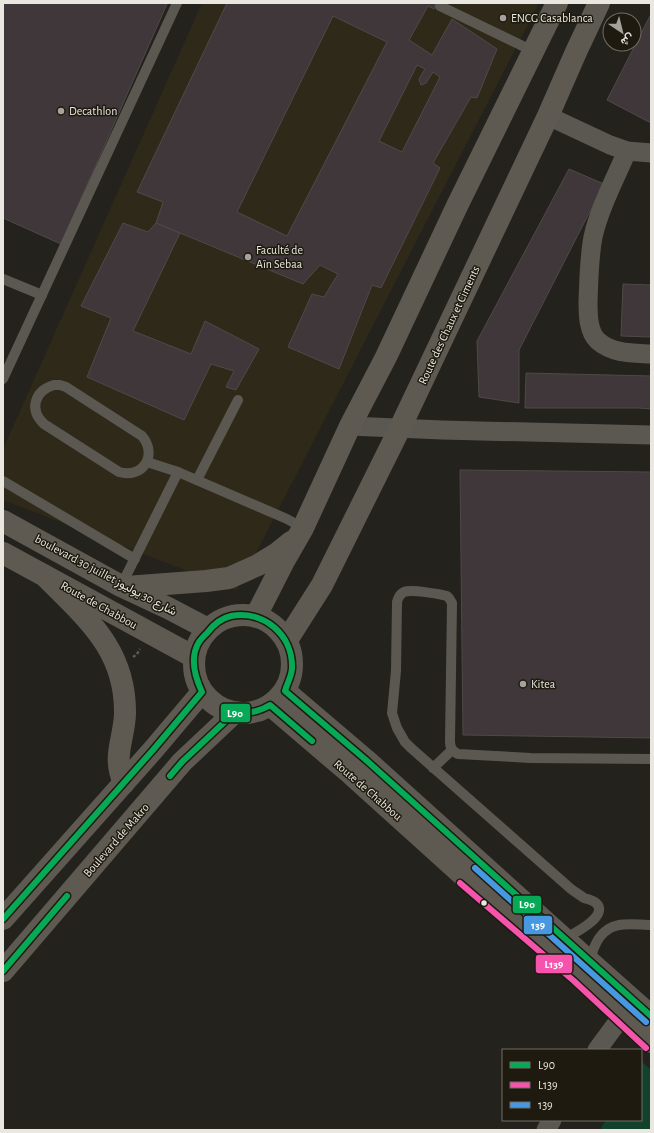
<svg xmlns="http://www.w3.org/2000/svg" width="654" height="1133" viewBox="0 0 654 1133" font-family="'Alegreya Sans',Vazirmatn,sans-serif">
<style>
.built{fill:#2e2919}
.green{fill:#12412c}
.building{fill:#3f373a;stroke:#4e4a49;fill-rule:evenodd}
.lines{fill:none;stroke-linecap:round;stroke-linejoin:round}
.path{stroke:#5c5a54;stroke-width:2.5;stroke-dasharray:3 2;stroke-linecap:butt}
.lane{stroke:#5b5852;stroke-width:10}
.street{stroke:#5b5852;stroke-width:19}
.secondary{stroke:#5e5a52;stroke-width:22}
.bus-1-casing{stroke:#1e1a0f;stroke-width:9}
.bus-2-casing{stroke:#1e1a0f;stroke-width:9}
.bus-3-casing{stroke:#1e1a0f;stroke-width:9}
.bus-1{stroke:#06aa56;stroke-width:6}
.bus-2{stroke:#f653ac;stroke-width:6}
.bus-3{stroke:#4699e1;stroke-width:6}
.poi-dot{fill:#a4a29b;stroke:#1e1a0f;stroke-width:1.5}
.bus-dot{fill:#e9e7df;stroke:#1e1a0f;stroke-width:1.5}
.labels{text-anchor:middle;stroke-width:3;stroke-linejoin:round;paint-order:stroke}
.poi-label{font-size:12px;fill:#e9e7df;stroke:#1e1a0f;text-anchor:start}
.street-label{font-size:12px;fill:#e9e7df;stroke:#1e1a0f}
.line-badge{stroke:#1e1a0f;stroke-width:1.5}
.badge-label{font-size:11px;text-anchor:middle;font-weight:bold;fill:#fff}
</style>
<rect width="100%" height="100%" fill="#24221c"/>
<path class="built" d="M202,3H539L237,590L3,500V449Z"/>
<path class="green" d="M642,1062L651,1070V1130H600L606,1120H641V1064Z"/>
<g class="building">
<path d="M3,3H164L167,4L61,244L3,218Z"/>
<path d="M227,3H437L434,9L428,6L409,40L432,55L452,19L497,49L477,98L471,97L433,163L440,168L381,288L372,285L339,369L288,347L312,294L324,297L338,274L320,265L303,284L156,223L163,202L137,192ZM333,16L387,42L287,236L237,212ZM417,65L425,69L419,79L421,85L426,83L433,72L440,77L402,152L379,141Z"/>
<path d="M651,14V123L607,100Z"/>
<path d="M569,169L604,184L519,350V403L479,397L477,341Z"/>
<path d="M123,223L148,232L156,223L180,233L133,331L191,354L205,321L259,349L236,390L226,387L234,371L211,364L184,420L87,377L111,318L81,306Z"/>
<path d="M623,284L651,285V337L621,336Z"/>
<path d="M526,373L651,376V409L639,408H525Z"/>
<path d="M460,470L651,472V738L463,735Z"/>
</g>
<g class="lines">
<path class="path" d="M133,657L137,654L140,649"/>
<g class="lane">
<path d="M440,6L533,51"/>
<path d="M3,279L42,295"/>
<path d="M3,379L177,3"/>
<path d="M54,385H60L66,387L142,436C158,455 143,479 119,472L44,424C29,410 34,391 54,385Z"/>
<path d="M147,462L178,472L287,519L303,528"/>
<path d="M197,480L238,400"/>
<path d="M3,481L135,559"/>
<path d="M121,586L178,472"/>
<path d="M433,768L452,750"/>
<path d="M564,939C573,934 610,916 596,903C593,900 588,899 584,898C580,895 575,892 571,889L411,748L405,742L397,728L392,713L396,671L397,602C398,598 400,594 404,592C411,589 439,594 447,596L449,598L452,603L450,741C450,748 452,751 458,754L531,758L651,759"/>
<path d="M590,962C593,946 601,928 619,925C629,923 641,925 651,925"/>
</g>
<g class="street">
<path d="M548,116L610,145L627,151L651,153"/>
<path d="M627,151C616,177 599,209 593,237C589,258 589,279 588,301C588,314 588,332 598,341C613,354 633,353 651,354"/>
<path d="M350,426L442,430L651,435"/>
<path d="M597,1050L622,1016L633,1006"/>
<path d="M546,1130L552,1120"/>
</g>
<g class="secondary">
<path d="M3,521L121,586L168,608L208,629"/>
<path d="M3,553L194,657"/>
<path d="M45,576C86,618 126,649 125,714C124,740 112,756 124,783"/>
<path d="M126,587L206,581L229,578L258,565L276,554L291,542"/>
<circle cx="243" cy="664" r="49"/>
<path d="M256,616L284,561L303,528L350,426L386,357L457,206L557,3"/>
<path d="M287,640L322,585L400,428L548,116L576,52L599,3"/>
<path d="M285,691L366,760L590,962L651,1016"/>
<path d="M270,705L352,775L465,877L579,975L651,1042"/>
<path d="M3,919L153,750L202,692"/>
<path d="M3,971L182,762L234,713"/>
</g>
<g class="bus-1-casing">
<g id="bus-1">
<path d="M170,776L182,762L234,713C247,714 259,712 270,705L312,741"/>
<path d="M3,919L153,750L202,692C195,677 189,658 199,642C201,639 204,636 207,633C213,625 222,618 231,616C264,610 293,635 292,668C292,675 287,684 285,691L366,760L651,1016"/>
<path d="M3,971L67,896"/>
</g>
</g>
<g class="bus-2-casing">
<path id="bus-2" d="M460,883L574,981L646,1048"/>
</g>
<g class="bus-3-casing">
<path id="bus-3" d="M475,868L646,1022"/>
</g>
<use href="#bus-1" class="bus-1"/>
<use href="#bus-2" class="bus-2"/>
<use href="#bus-3" class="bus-3"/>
</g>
<g class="poi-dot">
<circle cx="503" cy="18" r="4"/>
<circle cx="61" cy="111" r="4"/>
<circle cx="248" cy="257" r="4"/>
<circle cx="523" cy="684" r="4"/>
</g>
<circle class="bus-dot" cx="484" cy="903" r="3.5"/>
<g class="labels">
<g class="poi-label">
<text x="511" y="22">ENCG Casablanca</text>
<text x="69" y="115">Decathlon</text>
<text x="256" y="254">Faculté de<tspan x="256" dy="14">Aïn Sebaa</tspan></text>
<text x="531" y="688">Kitea</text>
</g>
<g class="street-label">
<text transform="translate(449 325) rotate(-65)" y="4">Route des Chaux et Ciments</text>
<text transform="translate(106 575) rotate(28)" y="4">boulevard 30 juillet شارع 30 يوليوز</text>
<text transform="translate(99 605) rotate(29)" y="4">Route de Chabbou</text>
<text transform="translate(368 790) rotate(41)" y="4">Route de Chabbou</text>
<text transform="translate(116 840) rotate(-49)" y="4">Boulevard de Makro</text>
</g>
</g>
<g class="line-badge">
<rect x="220" y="703" width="31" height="20" rx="4" fill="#06aa56"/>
<rect x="512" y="895" width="30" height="19" rx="4" fill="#06aa56"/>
<rect x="523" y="915" width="30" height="20" rx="4" fill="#4699e1"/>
<rect x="535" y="954" width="38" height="20" rx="4" fill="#f653ac"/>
</g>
<g class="badge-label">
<text x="235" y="717">L90</text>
<text x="527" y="908">L90</text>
<text x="538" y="929">139</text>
<text x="554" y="968">L139</text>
</g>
<rect width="654" height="1133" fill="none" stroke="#e9e7df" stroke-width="8"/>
<rect x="502" y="1049" width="140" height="72" fill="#1e1a0f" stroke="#6f6c62"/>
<rect x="510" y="1062" width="20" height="6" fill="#06aa56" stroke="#6f6c62"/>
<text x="538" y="1069" font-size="12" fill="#e9e7df">L90</text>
<rect x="510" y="1082" width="20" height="6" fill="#f653ac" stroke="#6f6c62"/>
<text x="538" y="1089" font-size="12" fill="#e9e7df">L139</text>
<rect x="510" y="1102" width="20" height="6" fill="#4699e1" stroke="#6f6c62"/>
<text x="538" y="1109" font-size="12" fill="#e9e7df">139</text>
<g transform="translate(622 32) rotate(145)"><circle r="19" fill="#1e1a0f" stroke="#6f6c62"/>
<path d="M0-3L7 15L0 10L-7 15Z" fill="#a4a29b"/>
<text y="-6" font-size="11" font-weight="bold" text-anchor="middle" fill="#e9e7df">ش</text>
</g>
</svg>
